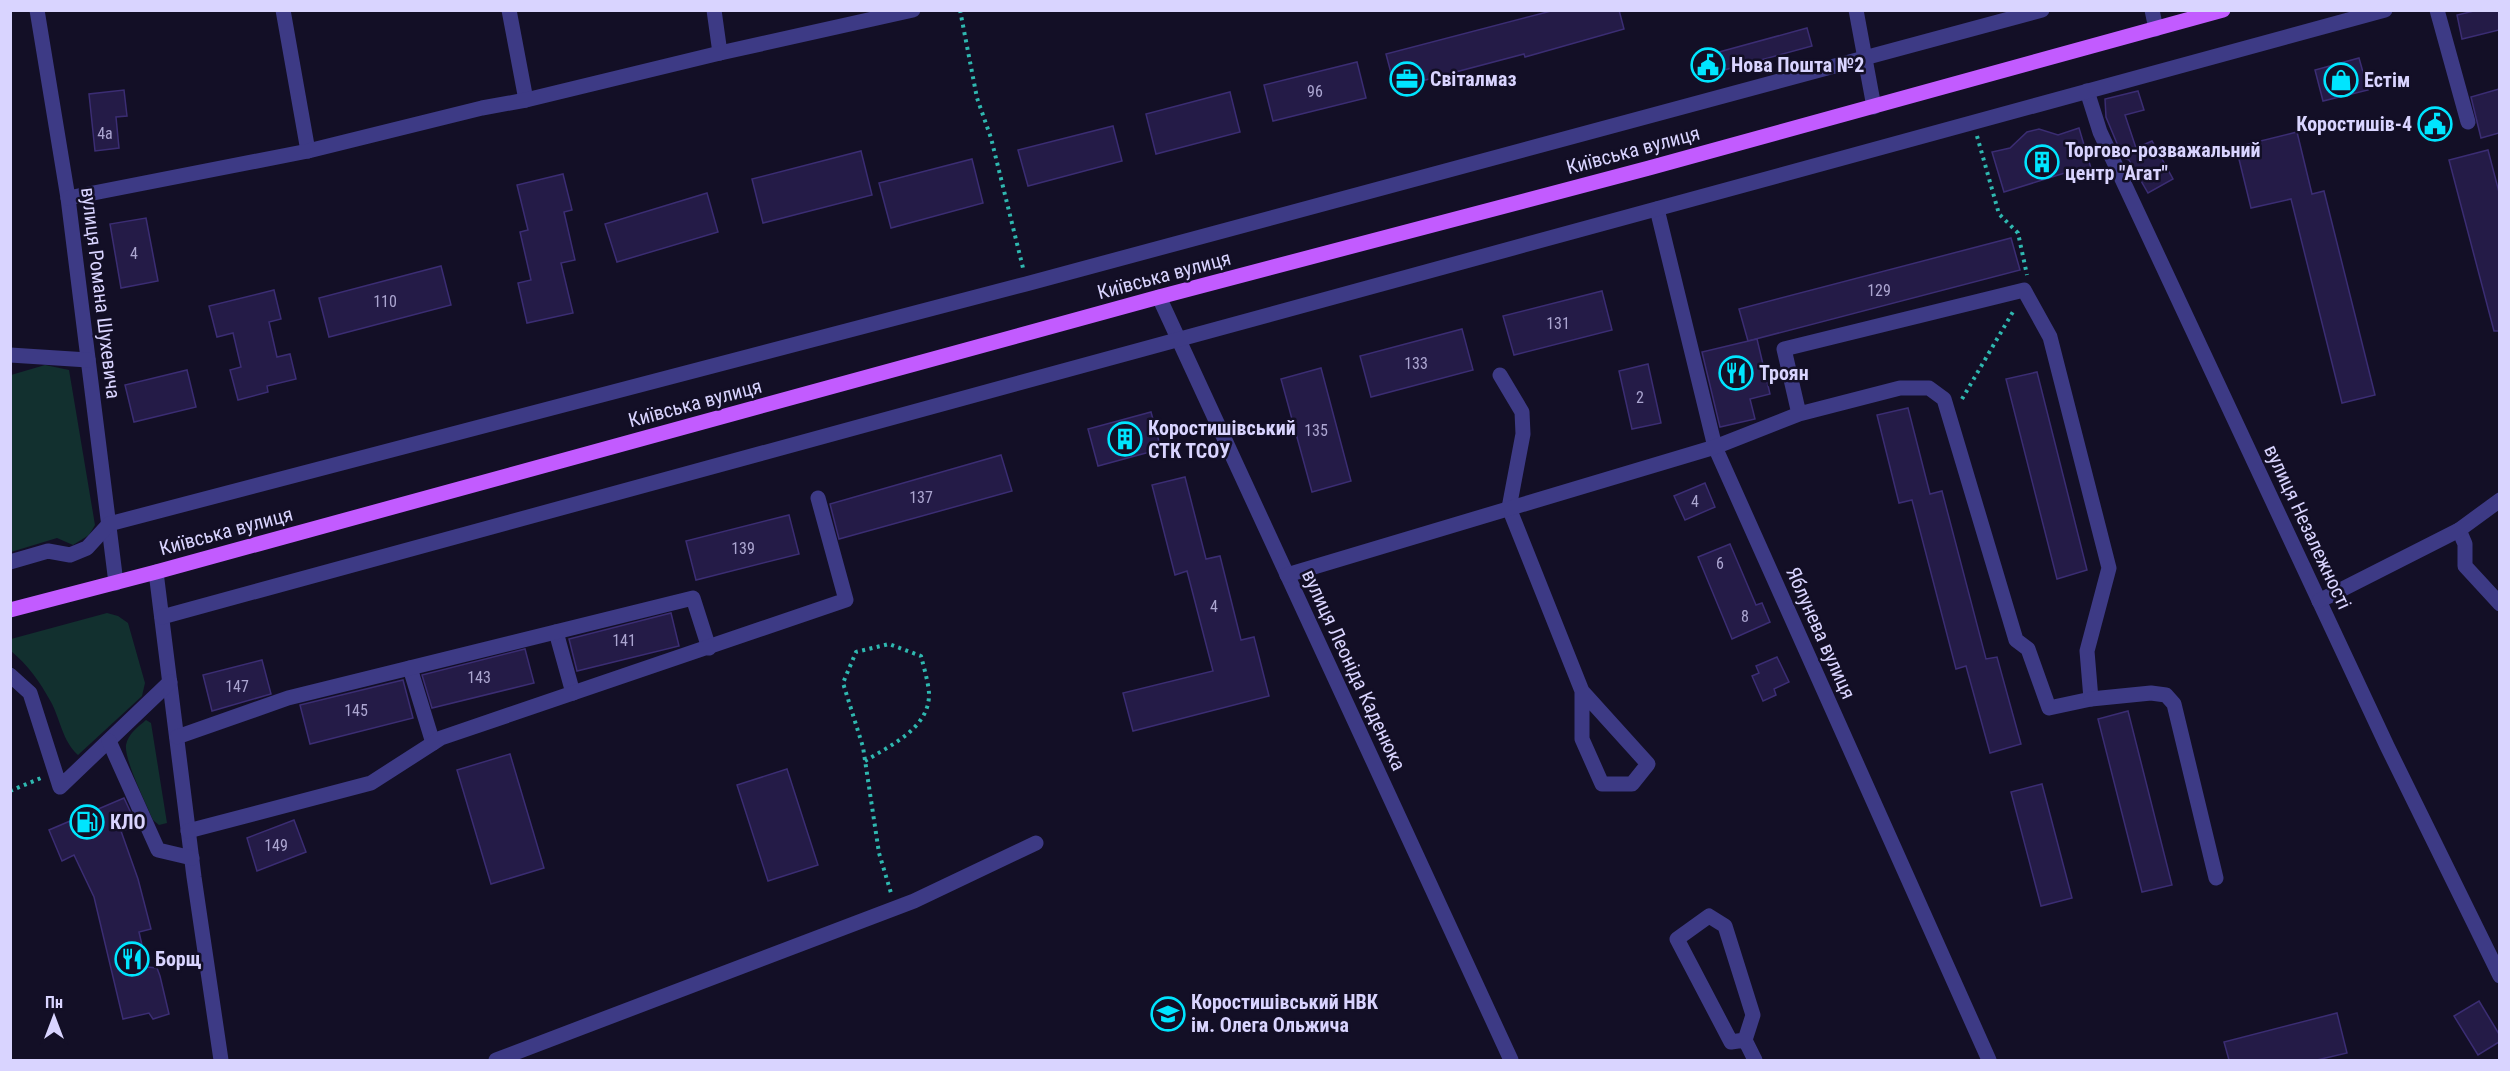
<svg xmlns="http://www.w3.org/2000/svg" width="2510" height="1071" viewBox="0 0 2510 1071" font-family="'Roboto Condensed',sans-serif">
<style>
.green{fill:#12302f}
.building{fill:#241b47;stroke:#3b2d73;stroke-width:1.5}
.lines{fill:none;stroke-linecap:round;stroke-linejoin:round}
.path{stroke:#2fb8b0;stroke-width:4;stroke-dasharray:3 4.5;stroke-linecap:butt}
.minor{stroke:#3d3a85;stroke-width:15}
.major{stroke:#c25bff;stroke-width:15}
.labels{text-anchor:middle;stroke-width:5;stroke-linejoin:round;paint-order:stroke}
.number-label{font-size:16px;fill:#aca6d1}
.poi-label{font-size:20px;font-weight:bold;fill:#d9d4ff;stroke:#130f26;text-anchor:start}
.street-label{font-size:20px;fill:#d9d4ff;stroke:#130f26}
</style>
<rect width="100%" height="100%" fill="#130f26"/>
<g class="green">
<path d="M45,365L69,370L95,525L89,535L73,545L57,538L11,552V375Z"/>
<path d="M107,613L118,616L128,623L145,683L142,696L78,755C62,740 61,721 51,702C40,682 28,665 11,651V639Z"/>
<path d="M146,720L151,723L167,823L159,825L153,820C147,805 124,760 126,745C128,734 138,727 146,720Z"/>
</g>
<g class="building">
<path d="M1555,10H1619L1624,29L1525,57L1524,54L1395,88L1386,54Z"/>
<path d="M2478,10H2499V30L2462,39L2457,15Z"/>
<path d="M1807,28L1812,46L1702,76L1697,58Z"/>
<path d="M2359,58L2368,90L2323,101L2315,70Z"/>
<path d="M1357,62L1366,98L1273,121L1264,85Z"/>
<path d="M2499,89V133L2481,138L2471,97Z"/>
<path d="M124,90L127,116L116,117L119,148L95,151L89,94Z"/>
<path d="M2138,91L2144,110L2125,115L2136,148L2152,141L2173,179L2148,193L2129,160L2123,158L2106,117L2105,99Z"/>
<path d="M1230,92L1240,132L1156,154L1146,114Z"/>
<path d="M1113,126L1122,161L1028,186L1018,150Z"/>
<path d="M2079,128L2093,175L2071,181L2068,172L2004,192L1992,152L2010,148L2027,132L2039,129L2058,135Z"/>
<path d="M2297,132L2312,194L2324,191L2375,395L2342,403L2291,199L2251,208L2236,147Z"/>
<path d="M2488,150L2499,192V331H2494L2449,160Z"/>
<path d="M861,151L872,195L763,223L752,179Z"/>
<path d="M972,159L983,203L891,228L879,183Z"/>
<path d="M563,174L572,210L564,212L575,260L561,263L573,313L527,323L518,283L531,280L520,232L528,230L517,185Z"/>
<path d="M707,193L718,232L617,262L605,224Z"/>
<path d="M146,218L158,281L121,288L110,224Z"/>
<path d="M2011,238L2020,270L1748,341L1739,309Z"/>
<path d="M441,266L451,305L329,337L319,298Z"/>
<path d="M274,290L281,319L269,322L277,357L290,354L296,379L267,386L268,392L238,400L230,370L241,367L233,333L217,337L209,306Z"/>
<path d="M1602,291L1612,330L1514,355L1503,316Z"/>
<path d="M1462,329L1473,370L1371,397L1360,356Z"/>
<path d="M1757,339L1770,394L1750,399L1755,419L1720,427L1702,352Z"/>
<path d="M1648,364L1661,423L1632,429L1619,371Z"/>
<path d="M1321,368L1351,481L1312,492L1281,379Z"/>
<path d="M187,370L196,407L134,422L125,385Z"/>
<path d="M2037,372L2087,570L2057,579L2006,379Z"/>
<path d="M1908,408L1930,494L1942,491L1986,659L1997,657L2021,744L1990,753L1966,666L1956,669L1912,500L1899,503L1877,415Z"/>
<path d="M1151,412L1161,449L1098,466L1088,429Z"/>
<path d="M1001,455L1012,491L839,539L830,504Z"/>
<path d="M1185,477L1206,559L1220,556L1241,640L1254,637L1269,696L1133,731L1123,693L1213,671L1187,571L1175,575L1152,485Z"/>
<path d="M1705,483L1715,507L1685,520L1674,496Z"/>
<path d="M789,515L799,554L696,580L686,541Z"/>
<path d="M1730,544L1756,605L1762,603L1770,622L1732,639L1698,557Z"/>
<path d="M671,613L679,646L577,671L569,639Z"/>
<path d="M525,649L534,683L432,708L422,675Z"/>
<path d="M1777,657L1789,682L1774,689L1776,695L1763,701L1752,676L1759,673L1756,666Z"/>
<path d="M262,660L271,694L212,711L203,675Z"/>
<path d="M403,680L413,718L310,744L300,705Z"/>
<path d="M2128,711L2172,885L2142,892L2098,719Z"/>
<path d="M510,754L544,868L491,884L457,770Z"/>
<path d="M787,769L818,865L768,881L737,785Z"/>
<path d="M2042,784L2072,898L2041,906L2011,792Z"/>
<path d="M124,798L137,826L121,831L138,879L151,929L139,932L147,967L157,968L160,976L169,1014L153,1019L149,1013L123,1019L94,897L74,855L62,861L49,830Z"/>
<path d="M294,820L306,852L257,871L247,838Z"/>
<path d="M2479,1001L2499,1034V1042L2478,1055L2454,1016Z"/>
<path d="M2337,1013L2347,1053L2317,1060H2229L2224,1042Z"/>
</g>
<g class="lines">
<g class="path">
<path d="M960,10L977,98L991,138L1023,268"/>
<path d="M1977,136L1999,214L2018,233L2027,275"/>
<path d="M1962,399L2014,310"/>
<path d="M865,761C891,745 930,728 929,693C928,681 924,668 921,656L889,644L856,652L843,683L863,747L879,853L891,893"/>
<path d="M10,791L41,778"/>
</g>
<g class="minor">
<path d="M37,10L68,198L116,583"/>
<path d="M283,10L308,151"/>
<path d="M509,10L526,100"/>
<path d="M714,10L720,53"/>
<path d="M1856,10L1874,107"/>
<path d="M2152,10L2156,29"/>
<path d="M2437,10L2468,122"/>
<path d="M2087,91L2100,132L2387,746L2500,976"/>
<path d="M68,198L308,151L482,108L526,100L720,53L913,10"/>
<path d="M1657,209L1715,447L1989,1060"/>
<path d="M1159,297L1511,1060"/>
<path d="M10,355L88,360"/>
<path d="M1500,375L1522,412L1523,434L1509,508L1582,691L1648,764L1632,784H1602L1582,739V691"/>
<path d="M2459,530L2465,544V566L2500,604"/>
<path d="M10,562L48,551L70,555L87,548L109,524L1026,284L2042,10"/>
<path d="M156,572L194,877L221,1060"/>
<path d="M1287,575L1715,447L1799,414L1784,349L2024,290L2050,337L2109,568L2087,651L2091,699L2049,708L2028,649L2016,640L1944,399L1929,388H1900L1799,414"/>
<path d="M2319,601L2459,530L2500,500"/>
<path d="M162,617L2385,10"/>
<path d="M556,632L573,693"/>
<path d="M410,668L433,743"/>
<path d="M10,675L30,693L60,787L170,682"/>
<path d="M2091,699L2151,693L2166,695L2174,704L2216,878"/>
<path d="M177,737L288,698L693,598L709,648"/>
<path d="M109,741L158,850L192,858"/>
<path d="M188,831L371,783L441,738L846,600L818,498"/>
<path d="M1745,1040L1731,1042L1677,939L1709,916L1725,926L1753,1015L1745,1040L1755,1060"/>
<path d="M496,1060L914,901L1036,843"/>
</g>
<path class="major" d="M10,610L156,572L1159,297L1649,168L2223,10"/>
</g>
<defs>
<g id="civic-ring" transform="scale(1.725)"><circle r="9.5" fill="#130f26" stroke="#00e5ff" stroke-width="1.5"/><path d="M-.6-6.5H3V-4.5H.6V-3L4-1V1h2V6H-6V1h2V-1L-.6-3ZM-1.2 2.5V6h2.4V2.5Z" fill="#00e5ff"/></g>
<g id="office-ring" transform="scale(1.725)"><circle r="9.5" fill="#130f26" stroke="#00e5ff" stroke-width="1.5"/><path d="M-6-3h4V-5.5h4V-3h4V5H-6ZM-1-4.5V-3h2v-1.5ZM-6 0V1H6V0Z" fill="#00e5ff"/></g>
<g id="shop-ring" transform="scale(1.725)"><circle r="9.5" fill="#130f26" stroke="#00e5ff" stroke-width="1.5"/><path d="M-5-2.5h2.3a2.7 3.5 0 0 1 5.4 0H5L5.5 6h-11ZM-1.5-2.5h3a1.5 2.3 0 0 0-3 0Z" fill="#00e5ff"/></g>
<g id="building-ring" transform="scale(1.725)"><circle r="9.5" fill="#130f26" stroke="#00e5ff" stroke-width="1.5"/><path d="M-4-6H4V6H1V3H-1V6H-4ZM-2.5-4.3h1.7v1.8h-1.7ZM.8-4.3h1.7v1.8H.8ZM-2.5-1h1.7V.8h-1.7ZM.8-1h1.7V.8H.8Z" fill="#00e5ff"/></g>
<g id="restaurant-ring" transform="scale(1.725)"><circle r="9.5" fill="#130f26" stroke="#00e5ff" stroke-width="1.5"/><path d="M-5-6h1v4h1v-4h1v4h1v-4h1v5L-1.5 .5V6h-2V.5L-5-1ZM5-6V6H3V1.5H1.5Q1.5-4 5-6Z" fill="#00e5ff"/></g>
<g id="fuel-ring" transform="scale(1.725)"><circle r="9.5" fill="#130f26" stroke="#00e5ff" stroke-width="1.5"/><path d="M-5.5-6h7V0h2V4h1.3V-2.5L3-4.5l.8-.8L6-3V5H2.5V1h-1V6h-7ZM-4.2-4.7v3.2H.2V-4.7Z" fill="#00e5ff"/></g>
<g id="school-ring" transform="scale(1.725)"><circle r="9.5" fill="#130f26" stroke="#00e5ff" stroke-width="1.5"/><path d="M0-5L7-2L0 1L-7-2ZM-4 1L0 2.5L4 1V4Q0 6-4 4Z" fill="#00e5ff"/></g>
</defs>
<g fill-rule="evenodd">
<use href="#civic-ring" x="1708" y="65"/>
<use href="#office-ring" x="1407" y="79"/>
<use href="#shop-ring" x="2341" y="80"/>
<use href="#civic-ring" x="2435" y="124"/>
<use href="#building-ring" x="2042" y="162"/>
<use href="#restaurant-ring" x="1736" y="373"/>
<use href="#building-ring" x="1125" y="439"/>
<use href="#fuel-ring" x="87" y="822"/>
<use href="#restaurant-ring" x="132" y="959"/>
<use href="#school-ring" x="1168" y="1014"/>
</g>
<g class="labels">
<g class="number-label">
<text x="1315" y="97">96</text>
<text x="105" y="139">4а</text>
<text x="134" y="259">4</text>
<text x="1879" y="296">129</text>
<text x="385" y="307">110</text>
<text x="1558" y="329">131</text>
<text x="1416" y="369">133</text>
<text x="1640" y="403">2</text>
<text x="1316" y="436">135</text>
<text x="921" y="503">137</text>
<text x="1695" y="507">4</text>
<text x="743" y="554">139</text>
<text x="1720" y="569">6</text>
<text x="1214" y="612">4</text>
<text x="1745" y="622">8</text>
<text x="624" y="646">141</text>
<text x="479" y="683">143</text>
<text x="237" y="692">147</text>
<text x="356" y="716">145</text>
<text x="276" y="851">149</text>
</g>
<g class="poi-label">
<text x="1731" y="72">Нова Пошта №2</text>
<text x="1430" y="86">Світалмаз</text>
<text x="2364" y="87">Естім</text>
<text x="2412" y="131" text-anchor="end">Коростишів-4</text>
<text x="2065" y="157">Торгово-розважальний<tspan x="2065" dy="23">центр "Агат"</tspan></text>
<text x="1759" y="380">Троян</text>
<text x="1148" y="435">Коростишівський<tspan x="1148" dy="23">СТК ТСОУ</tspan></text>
<text x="110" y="829">КЛО</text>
<text x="155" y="966">Борщ</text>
<text x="1191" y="1009">Коростишівський НВК<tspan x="1191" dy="23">ім. Олега Ольжича</tspan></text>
</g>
<g class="street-label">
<text transform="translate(1633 150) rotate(-15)" y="7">Київська вулиця</text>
<text transform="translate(1164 275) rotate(-15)" y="7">Київська вулиця</text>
<text transform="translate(101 293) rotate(83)" y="7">вулиця Романа Шухевича</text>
<text transform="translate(695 403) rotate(-15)" y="7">Київська вулиця</text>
<text transform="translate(2308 527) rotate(65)" y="7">вулиця Незалежності</text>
<text transform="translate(226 531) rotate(-15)" y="7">Київська вулиця</text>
<text transform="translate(1821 633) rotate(66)" y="7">Яблунева вулиця</text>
<text transform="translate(1354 670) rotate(65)" y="7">вулиця Леоніда Каденюка</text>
</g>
</g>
<rect width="2510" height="1071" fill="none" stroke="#d9d4ff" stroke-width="24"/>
<g transform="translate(54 1017)" stroke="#130f26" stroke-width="4.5" paint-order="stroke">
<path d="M0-4.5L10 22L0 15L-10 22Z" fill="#d9d4ff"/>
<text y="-9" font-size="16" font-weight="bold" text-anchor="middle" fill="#d9d4ff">Пн</text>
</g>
</svg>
